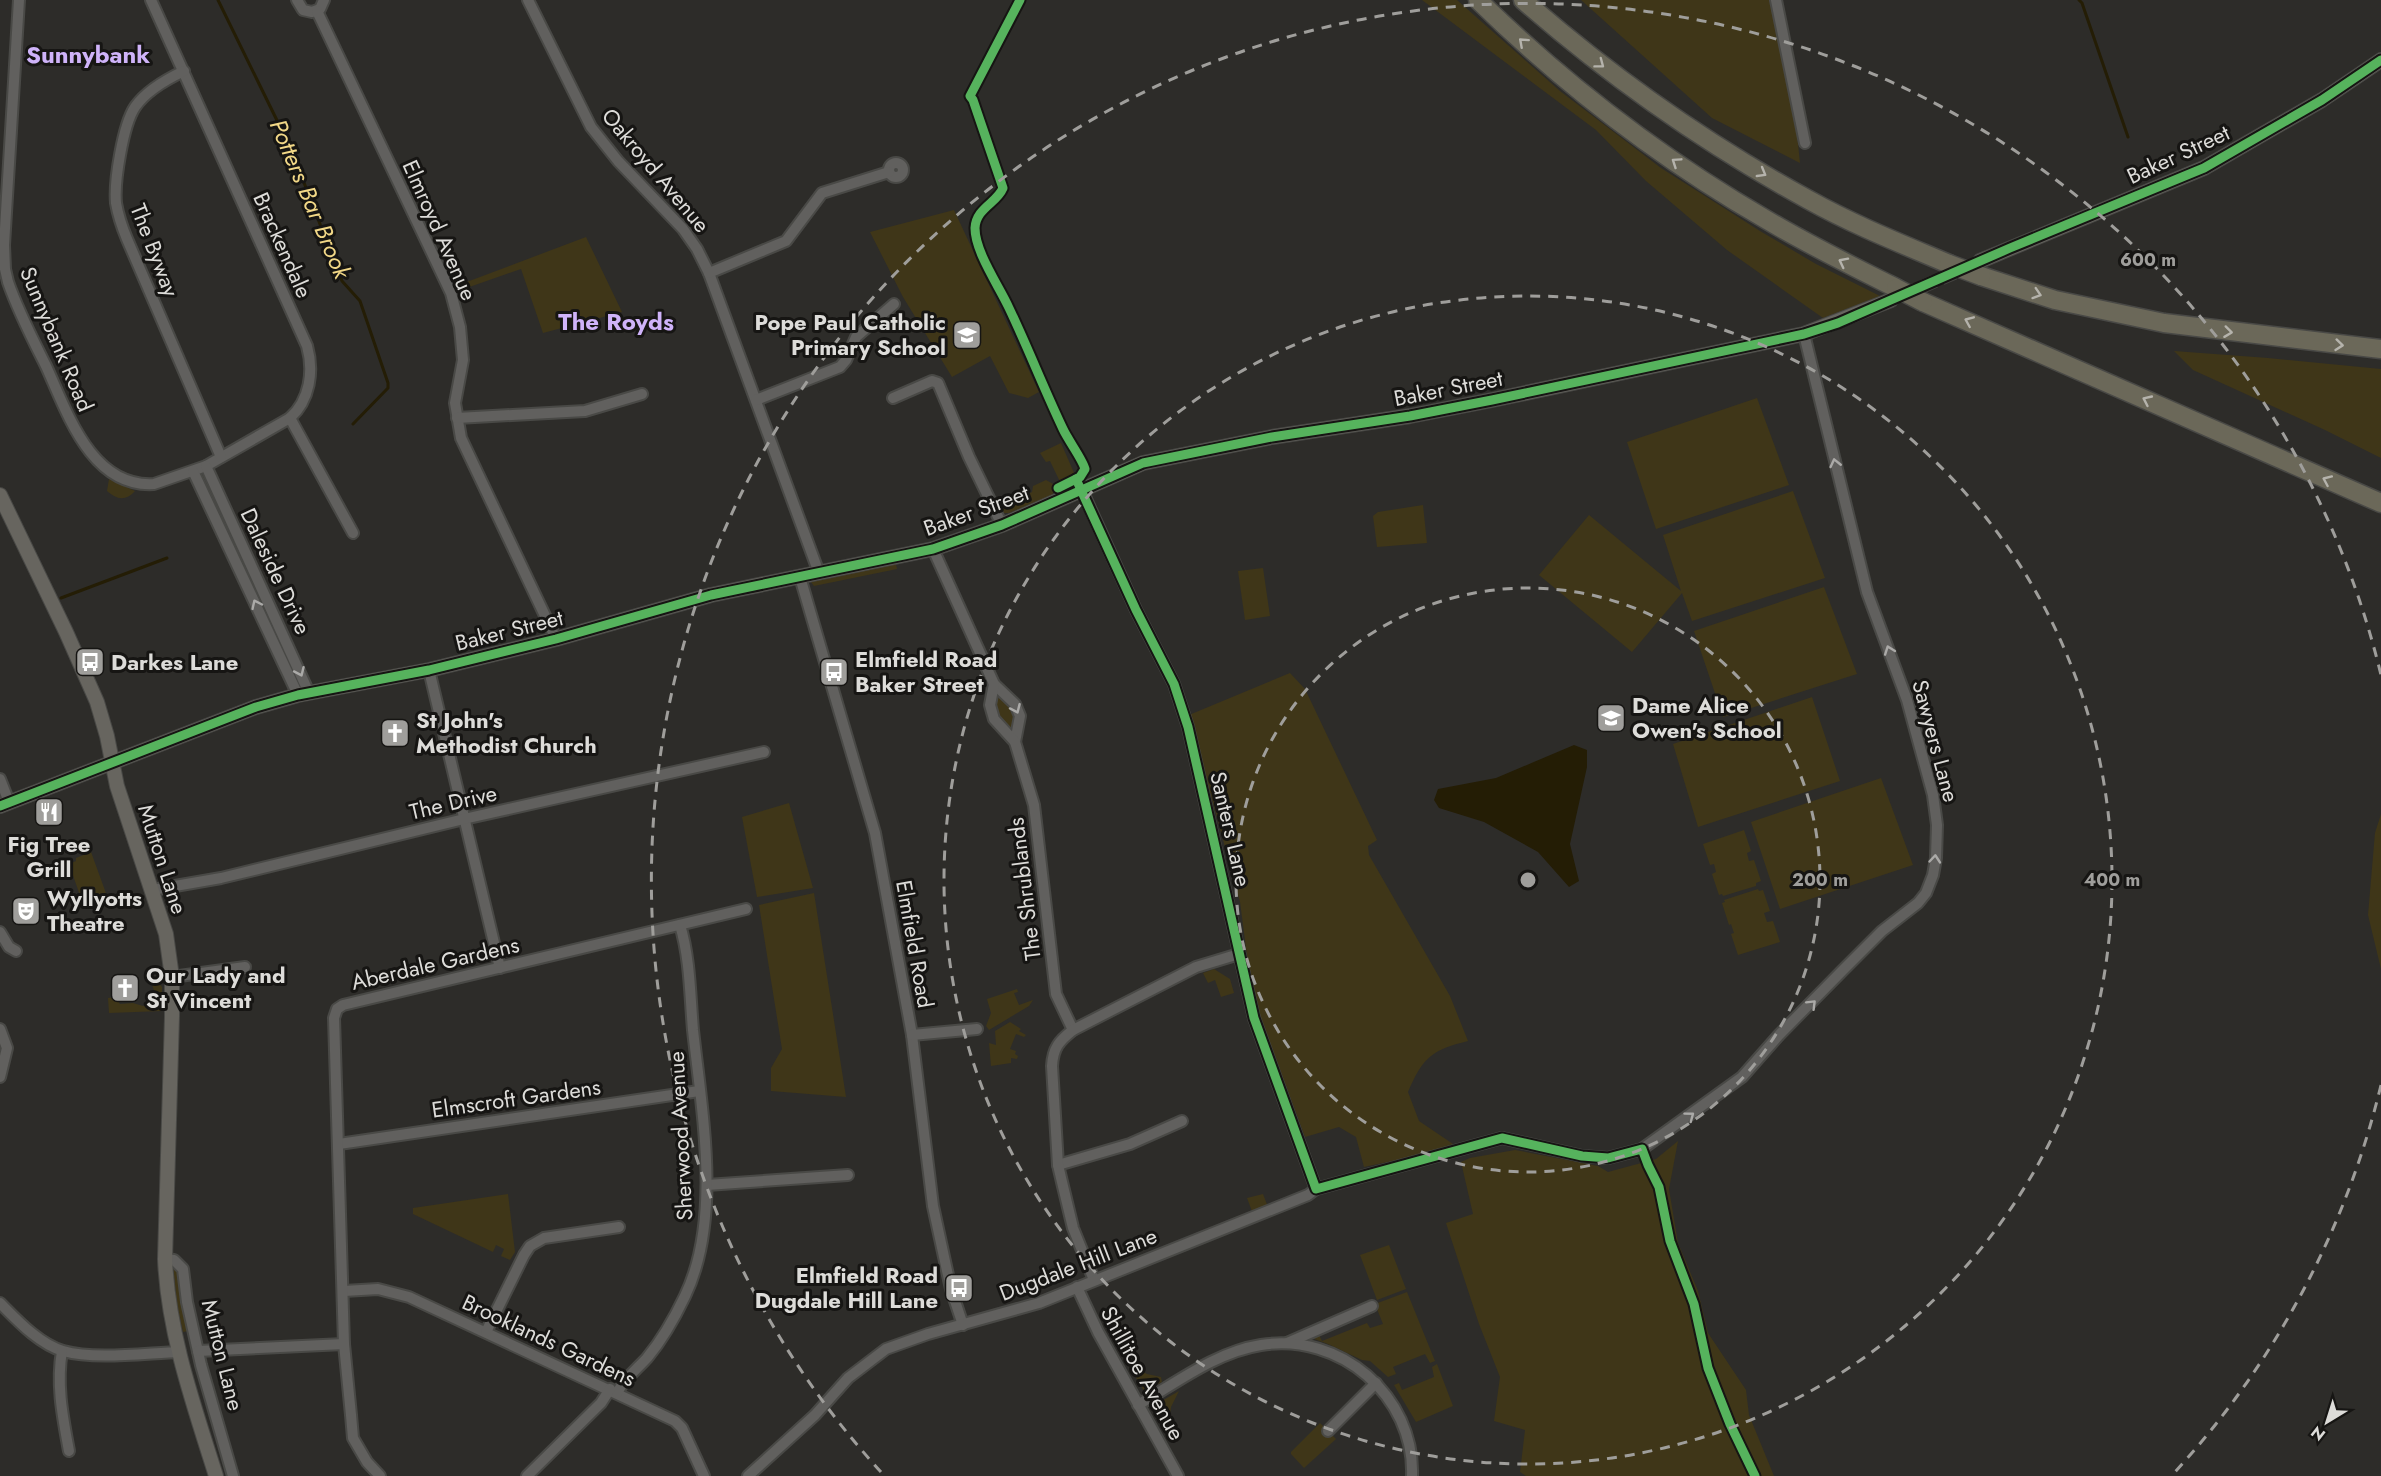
<svg xmlns="http://www.w3.org/2000/svg" width="2381" height="1476" viewBox="0 0 2381 1476" font-family="Jost,sans-serif">
<style>
.green{fill:#3f3618}
.water{fill:#241d05}
.lines{fill:none;stroke-linecap:round;stroke-linejoin:round}
.stream{stroke:#241d05;stroke-width:3}
.secondary-tunnel{stroke:#474643;stroke-width:14;stroke-dasharray:14 7;stroke-linecap:butt}
.street-casing{stroke:#494946;stroke-width:14}
.secondary-casing{stroke:#494946;stroke-width:16}
.highway-casing{stroke:#494946;stroke-width:21}
.street{stroke:#61605e;stroke-width:10}
.secondary{stroke:#67655f;stroke-width:14}
.highway{stroke:#6b6859;stroke-width:18}
.highway-bridge-casing{stroke:#494946;stroke-width:21;stroke-linecap:butt}
.highway-bridge{stroke:#6b6859;stroke-width:18}
.cycleway-casing{stroke:#161513;stroke-width:13}
.cycleway{stroke:#56b35d;stroke-width:9}
.oneway{stroke:#b5b3ac}
.oneway2{stroke:#abaaa8}
.ring{fill:none;stroke:#9f9e9b;stroke-width:3;stroke-dasharray:10 8}
.labels{text-anchor:middle;stroke-width:6;stroke-linejoin:round;paint-order:stroke}
.street-label{font-size:22px;fill:#dddcd9;stroke:#161513}
.poi-label{font-size:22px;font-weight:bold;fill:#dddcd9;stroke:#161513;text-anchor:start}
.neighbourhood-label{font-size:24px;font-weight:bold;fill:#cfb3f9;stroke:#161513}
.water-label{font-size:24px;font-style:italic;fill:#f2d887;stroke:#161513}
.centre{fill:#9f9e9b;stroke:#161513;stroke-width:3}
.ring-label{font-size:18px;text-anchor:middle;font-weight:bold;fill:#9f9e9b;stroke:#161513;stroke-width:6;stroke-linejoin:round;paint-order:stroke}
</style>
<rect width="100%" height="100%" fill="#2d2c29"/>
<g class="green">
<path d="M1422,0H1457L1560,91L1661,168L1760,231L1816,264L1880,296L1823,318L1727,250L1646,181L1596,130Z"/>
<path d="M1581,0H1769C1784,53 1795,108 1800,163L1712,118Z"/>
<path d="M954,210L1039,392L1028,398L1009,393L990,356L952,377L903,297L870,232Z"/>
<path d="M586,237L622,312L543,333L521,269L458,291L456,286Z"/>
<path d="M2174,351L2268,358L2381,369V458L2325,430L2193,370Z"/>
<path d="M1757,398L1789,485L1656,529L1627,442Z"/>
<path d="M1061,443L1075,475L1074,484L1063,488L1050,461L1046,462L1040,453Z"/>
<path d="M203,476L256,586L253,589L202,479Z"/>
<path d="M109,479L135,491C126,501 117,500 107,491Z"/>
<path d="M1046,480L1055,485L1053,495L1009,513H1004L999,504L1001,498L1005,497V505L1032,492L1033,486Z"/>
<path d="M1793,491L1825,578L1692,621L1682,593L1632,652L1539,575L1589,515L1681,591L1663,535Z"/>
<path d="M1423,505L1427,543L1377,547L1373,516L1378,512Z"/>
<path d="M896,564L897,569L814,586L811,582Z"/>
<path d="M1263,568L1270,616L1245,620L1238,571Z"/>
<path d="M1824,587L1857,674L1723,717L1694,631Z"/>
<path d="M1290,673L1305,689L1377,840L1368,846L1369,855L1450,996L1468,1041C1432,1050 1423,1057 1408,1092L1419,1121L1453,1144L1449,1149L1364,1167L1356,1137L1339,1127L1305,1137L1252,994L1240,902L1189,715Z"/>
<path d="M1001,696L1015,711L1016,725L1012,729L1005,728L994,711L996,697Z"/>
<path d="M1812,697L1840,781L1698,827L1673,744Z"/>
<path d="M1881,778L1913,865L1780,909L1751,822Z"/>
<path d="M789,803L813,888L757,897L742,817Z"/>
<path d="M2381,814V969L2368,915L2375,833Z"/>
<path d="M1744,830L1751,851L1747,853L1749,861L1754,860L1761,881L1756,883V886L1723,896L1722,894L1719,895L1712,874L1716,872L1714,864L1710,865L1703,844Z"/>
<path d="M91,852L107,896L83,904L69,864L76,861V858Z"/>
<path d="M1758,889L1759,891L1763,890L1770,911L1764,913L1767,922L1773,921L1780,942L1738,955L1731,934L1734,933L1731,924L1729,925L1722,903L1725,902L1724,900Z"/>
<path d="M814,893L846,1097L771,1091V1068L782,1049L759,905Z"/>
<path d="M1214,969L1230,979L1234,993L1221,997L1215,980L1208,983L1203,973Z"/>
<path d="M155,979L162,987V1011L109,1013L108,998L115,997L120,1004L133,1003L143,1006L152,1002L155,994L151,981Z"/>
<path d="M1017,989L1018,992L1014,993L1019,1005L1033,1000L1029,1006L989,1030L986,1026L991,1013L987,999Z"/>
<path d="M1010,1022L1021,1029L1019,1031L1026,1035L1024,1037L1016,1034L1010,1049L1016,1051L1015,1054L1018,1056L1017,1059L1011,1058V1063L991,1066L989,1043L996,1045L995,1031Z"/>
<path d="M1678,1141L1669,1189L1678,1243L1698,1291L1708,1333L1746,1390L1749,1415L1774,1476H1526L1520,1472L1525,1430L1494,1421L1500,1377L1479,1324L1446,1223L1473,1214L1461,1162L1470,1158L1515,1150L1598,1166L1608,1172L1656,1159Z"/>
<path d="M508,1194L515,1252L510,1260L501,1256L504,1249L496,1245L493,1252L413,1214V1208Z"/>
<path d="M1263,1194L1268,1207L1253,1214L1247,1198Z"/>
<path d="M1389,1245L1406,1289L1377,1300L1360,1255Z"/>
<path d="M173,1266L178,1268L181,1297L188,1331L183,1332L177,1305Z"/>
<path d="M1407,1292L1435,1361L1430,1363L1425,1354L1393,1367L1396,1374L1388,1377L1370,1361L1362,1360L1328,1344L1309,1337L1318,1333L1322,1341L1367,1323L1370,1328L1383,1324L1375,1304Z"/>
<path d="M1437,1364L1453,1406L1416,1422L1394,1385L1399,1383L1402,1390L1434,1377L1432,1367Z"/>
<path d="M1131,1365L1147,1374L1161,1377L1162,1382L1144,1391L1129,1366Z"/>
<path d="M1179,1391L1171,1407L1168,1428L1165,1429L1153,1406Z"/>
<path d="M1320,1423L1336,1439L1304,1468L1291,1454V1452Z"/>
</g>
<path class="water" d="M1574,745L1587,750V767L1570,844L1579,881L1569,887L1538,852L1484,822L1439,808L1434,800L1438,789L1496,778Z"/>
<g class="lines">
<g class="stream">
<path d="M218,0L291,149L342,281L360,301L388,383V388L353,424"/>
<path d="M2079,0L2082,3L2128,137"/>
<path d="M61,598L167,558"/>
</g>
<path class="secondary-tunnel" d="M1903,295L1968,267"/>
<g class="street-casing">
<g id="street">
<path d="M19,0L4,245L5,269L8,282C18,311 32,338 46,366C67,412 91,488 154,484L206,466L290,418C310,400 314,371 307,346L151,0"/>
<path d="M297,0L303,10L312,12L320,9L324,0"/>
<path d="M528,0L591,127L618,161L683,229L697,249L709,273L819,573"/>
<path d="M1776,0L1805,143"/>
<path d="M317,11L451,293L460,327L463,360L455,403L461,438L556,639"/>
<path d="M184,71C167,79 146,91 135,107C123,125 114,181 116,203C118,215 122,227 127,239L221,457"/>
<circle cx="896" cy="170" r="7"/>
<path d="M709,273L786,241L822,193L889,172"/>
<path d="M893,398L932,381L938,383L969,457L1002,525"/>
<path d="M756,400L840,367L846,360L856,337L894,304"/>
<path d="M290,418L353,533"/>
<path d="M457,418L585,411L642,394"/>
<path d="M206,466L309,693"/>
<path d="M193,471L298,695"/>
<path d="M1081,488L1136,610L1174,684L1188,727L1254,1018L1316,1189"/>
<path d="M933,549L994,684L1015,704L1020,716L1015,742"/>
<path d="M800,577L875,833L912,1035L933,1206L951,1289L963,1325"/>
<path d="M429,670L500,968"/>
<path d="M994,684L990,705L994,719L1015,742L1034,805L1056,994L1073,1030"/>
<path d="M0,779L9,802"/>
<path d="M152,890L221,878L464,819L764,752"/>
<path d="M0,932L9,947L16,951"/>
<path d="M172,977L245,967"/>
<path d="M0,1029L7,1048L0,1077"/>
<path d="M912,1035L977,1029"/>
<path d="M339,1144L699,1091"/>
<path d="M1058,1165L1130,1144L1182,1121"/>
<path d="M707,1185L848,1175"/>
<path d="M165,1259L174,1260L183,1269L187,1302L201,1365L233,1476"/>
<path d="M1094,1280L1073,1228L1062,1182L1058,1165L1052,1066C1053,1048 1059,1041 1073,1030L1196,967L1239,954"/>
<path d="M1077,1287L1098,1332L1178,1476"/>
<path d="M344,1291L378,1289L409,1297L675,1421L682,1428L704,1476"/>
<path d="M0,1303C17,1320 39,1344 63,1351C95,1360 146,1353 180,1352"/>
<path d="M486,1332L524,1255L530,1246L544,1238L619,1227"/>
<path d="M1287,1343L1372,1306"/>
<path d="M62,1351C56,1385 63,1418 69,1451"/>
<path d="M198,1351L344,1344"/>
<path d="M617,1393C624,1379 637,1369 647,1358C662,1340 675,1317 685,1296C722,1219 702,1113 693,1030C690,995 690,958 680,925"/>
<path d="M1138,1405C1176,1383 1216,1352 1261,1345C1340,1332 1415,1396 1412,1476"/>
<path d="M1328,1431L1376,1383"/>
<path d="M380,1476L367,1462L353,1438L351,1415L344,1344L334,1018L337,1009L343,1005L746,909"/>
<path d="M527,1476L601,1403L610,1389"/>
<path d="M748,1476L815,1415L848,1378L886,1349L928,1334L1039,1303L1308,1195L1316,1189L1502,1138L1582,1156L1608,1158L1642,1149L1742,1077L1779,1035L1843,970L1882,931L1918,903L1926,893L1933,875L1936,858L1937,825L1933,795L1907,700L1867,592L1804,334"/>
</g>
</g>
<g class="secondary-casing">
<g id="secondary">
<path d="M1980,261L2204,168L2322,100L2381,60"/>
<path d="M0,495L66,632L97,702L107,736L117,786L166,934L172,977V1016L165,1259C168,1333 194,1406 216,1476"/>
<path d="M0,806L256,707L298,695L429,670L556,639L711,595L933,549L1002,525L1143,463L1272,437L1410,416L1492,400L1804,334L1891,300"/>
</g>
</g>
<g class="highway-casing">
<g id="highway">
<path d="M1478,0C1564,84 1663,160 1767,220C1809,245 1852,266 1896,288"/>
<path d="M1523,0C1611,77 1706,144 1809,200C1854,225 1902,244 1949,264"/>
<path d="M1981,276L2055,300L2164,323L2381,349"/>
<path d="M1923,302L2381,503"/>
</g>
</g>
<use href="#street" class="street"/>
<use href="#secondary" class="secondary"/>
<use href="#highway" class="highway"/>
<g class="highway-bridge-casing">
<g id="highway-bridge">
<path d="M1949,264L1981,276"/>
<path d="M1896,288L1923,302"/>
</g>
</g>
<use href="#highway-bridge" class="highway-bridge"/>
<g class="cycleway-casing">
<g id="cycleway">
<path d="M1020,0L970,96L973,100L1003,188C997,203 976,208 975,228C975,252 999,286 1009,308C1028,348 1044,389 1063,429C1068,440 1083,460 1085,469L1080,477L1058,488"/>
<path d="M1076,479L1136,610L1174,684L1188,727L1254,1018L1316,1189L1502,1138L1582,1156L1608,1158L1642,1149L1648,1165L1659,1187L1670,1241L1694,1304L1708,1368L1730,1424L1755,1476"/>
<path d="M0,806L256,707L298,695L429,670L556,639L711,595L933,549L1002,525L1143,463L1272,437L1410,416L1492,400L1804,334L1838,323L2010,248L2204,168L2322,100L2381,60"/>
</g>
</g>
<use href="#cycleway" class="cycleway"/>
</g>
<defs><path id="oneway-chevron" d="M-2-3.5L2.5 0L-2 3.5" fill="none" stroke-width="1.6" stroke-linecap="round" stroke-linejoin="round" transform="scale(1.5)"/></defs>
<g class="oneway">
<use href="#oneway-chevron" transform="translate(1523 42) rotate(-138)"/>
<use href="#oneway-chevron" transform="translate(1600 64) rotate(37)"/>
<use href="#oneway-chevron" transform="translate(1676 162) rotate(-146)"/>
<use href="#oneway-chevron" transform="translate(1762 173) rotate(30)"/>
<use href="#oneway-chevron" transform="translate(1843 262) rotate(-153)"/>
<use href="#oneway-chevron" transform="translate(2037 294) rotate(18)"/>
<use href="#oneway-chevron" transform="translate(1969 321) rotate(-157)"/>
<use href="#oneway-chevron" transform="translate(2228 332) rotate(7)"/>
<use href="#oneway-chevron" transform="translate(2339 345) rotate(6)"/>
<use href="#oneway-chevron" transform="translate(2147 400) rotate(-155)"/>
<use href="#oneway-chevron" transform="translate(2327 480) rotate(-156)"/>
</g>
<g class="oneway2">
<use href="#oneway-chevron" transform="translate(1835 463) rotate(-103)"/>
<use href="#oneway-chevron" transform="translate(256 604) rotate(-115)"/>
<use href="#oneway-chevron" transform="translate(1889 650) rotate(-110)"/>
<use href="#oneway-chevron" transform="translate(300 672) rotate(66)"/>
<use href="#oneway-chevron" transform="translate(1016 709) rotate(66)"/>
<use href="#oneway-chevron" transform="translate(1935 859) rotate(-85)"/>
<use href="#oneway-chevron" transform="translate(1812 1004) rotate(-45)"/>
<use href="#oneway-chevron" transform="translate(1690 1116) rotate(-37)"/>
</g>
<g class="ring">
<circle cx="1528" cy="880" r="292"/>
<circle cx="1528" cy="880" r="584"/>
<path d="M2381 1085A877 877 0 0 1 2175 1472M881 1472A877 877 0 1 1 2381 675"/>
</g>
<defs>
<g id="school-square" transform="scale(1.5)"><rect x="-9" y="-9" width="18" height="18" rx="4" fill="#9f9e9b" stroke="#161513"/><path d="M0-5L7-2L0 1L-7-2ZM-4 1L0 2.5L4 1V4Q0 6-4 4Z" fill="#fff"/></g>
<g id="bus-square" transform="scale(1.5)"><rect x="-9" y="-9" width="18" height="18" rx="4" fill="#9f9e9b" stroke="#161513"/><path d="M-5-6H5V4H4V6H2V4H-2V6H-4V4H-5ZM-3.5-4V0h7V-4ZM-3.5 1.2v1.5H-2V1.2ZM2 1.2v1.5H3.5V1.2Z" fill="#fff"/></g>
<g id="church-square" transform="scale(1.5)"><rect x="-9" y="-9" width="18" height="18" rx="4" fill="#9f9e9b" stroke="#161513"/><path d="M-1.2-6h2.4v3.5h3.3v2.4h-3.3V6h-2.4V-.1h-3.3v-2.4h3.3Z" fill="#fff"/></g>
<g id="restaurant-square" transform="scale(1.5)"><rect x="-9" y="-9" width="18" height="18" rx="4" fill="#9f9e9b" stroke="#161513"/><path d="M-5-6h1v4h1v-4h1v4h1v-4h1v5L-1.5 .5V6h-2V.5L-5-1ZM5-6V6H3V1.5H1.5Q1.5-4 5-6Z" fill="#fff"/></g>
<g id="theatre-square" transform="scale(1.5)"><rect x="-9" y="-9" width="18" height="18" rx="4" fill="#9f9e9b" stroke="#161513"/><path d="M-5-5.5Q0-4 5-5.5V0Q5 5 0 6Q-5 5-5 0ZM-3.3-2.5H-1v1.5H-3.3ZM1-2.5H3.3v1.5H1ZM-2.8 1Q0 5.5 2.8 1Z" fill="#fff"/></g>
</defs>
<g fill-rule="evenodd">
<use href="#school-square" x="967" y="335"/>
<use href="#bus-square" x="90" y="662"/>
<use href="#bus-square" x="834" y="672"/>
<use href="#school-square" x="1611" y="718"/>
<use href="#church-square" x="395" y="733"/>
<use href="#restaurant-square" x="49" y="812"/>
<use href="#theatre-square" x="26" y="911"/>
<use href="#church-square" x="125" y="988"/>
<use href="#bus-square" x="959" y="1288"/>
</g>
<g class="labels">
<g class="street-label">
<text transform="translate(2178 154) rotate(-25)" y="8">Baker Street</text>
<text transform="translate(656 170) rotate(50)" y="8">Oakroyd Avenue</text>
<text transform="translate(440 230) rotate(66)" y="8">Elmroyd Avenue</text>
<text transform="translate(283 245) rotate(66)" y="8">Brackendale</text>
<text transform="translate(155 250) rotate(69)" y="8">The Byway</text>
<text transform="translate(57 339) rotate(67)" y="8">Sunnybank Road</text>
<text transform="translate(1448 388) rotate(-11)" y="8">Baker Street</text>
<text transform="translate(976 510) rotate(-20)" y="8">Baker Street</text>
<text transform="translate(276 571) rotate(65)" y="8">Daleside Drive</text>
<text transform="translate(509 630) rotate(-14)" y="8">Baker Street</text>
<text transform="translate(1936 741) rotate(75)" y="8">Sawyers Lane</text>
<text transform="translate(453 802) rotate(-13)" y="8">The Drive</text>
<text transform="translate(1231 829) rotate(77)" y="8">Santers Lane</text>
<text transform="translate(163 859) rotate(72)" y="8">Mutton Lane</text>
<text transform="translate(1024 889) rotate(-97)" y="8">The Shrublands</text>
<text transform="translate(915 944) rotate(80)" y="8">Elmfield Road</text>
<text transform="translate(435 963) rotate(-13)" y="8">Aberdale Gardens</text>
<text transform="translate(516 1098) rotate(-8)" y="8">Elmscroft Gardens</text>
<text transform="translate(680 1136) rotate(-93)" y="8">Sherwood Avenue</text>
<text transform="translate(1078 1264) rotate(-21)" y="8">Dugdale Hill Lane</text>
<text transform="translate(549 1340) rotate(25)" y="8">Brooklands Gardens</text>
<text transform="translate(223 1355) rotate(76)" y="8">Mutton Lane</text>
<text transform="translate(1143 1373) rotate(61)" y="8">Shillitoe Avenue</text>
</g>
<g class="poi-label">
<text x="946" y="330" text-anchor="end">Pope Paul Catholic<tspan x="946" dy="25">Primary School</tspan></text>
<text x="855" y="667">Elmfield Road<tspan x="855" dy="25">Baker Street</tspan></text>
<text x="111" y="670">Darkes Lane</text>
<text x="1632" y="713">Dame Alice<tspan x="1632" dy="25">Owen's School</tspan></text>
<text x="416" y="728">St John's<tspan x="416" dy="25">Methodist Church</tspan></text>
<text x="49" y="852" text-anchor="middle">Fig Tree<tspan x="49" dy="25">Grill</tspan></text>
<text x="47" y="906">Wyllyotts<tspan x="47" dy="25">Theatre</tspan></text>
<text x="146" y="983">Our Lady and<tspan x="146" dy="25">St Vincent</tspan></text>
<text x="938" y="1283" text-anchor="end">Elmfield Road<tspan x="938" dy="25">Dugdale Hill Lane</tspan></text>
</g>
<g class="neighbourhood-label">
<text x="88" y="63">Sunnybank</text>
<text x="616" y="330">The Royds</text>
</g>
<g class="water-label">
<text transform="translate(310 199) rotate(67)" y="8">Potters Bar Brook</text>
</g>
</g>
<circle cx="1528" cy="880" r="9" class="centre"/>
<g class="ring-label">
<text x="2148" y="266">600 m</text>
<text x="1820" y="886">200 m</text>
<text x="2112" y="886">400 m</text>
</g>
<g transform="translate(2327 1422) rotate(218)" stroke="#161513" stroke-width="4.5" paint-order="stroke">
<path d="M0-4.5L10 22L0 15L-10 22Z" fill="#dddcd9"/>
<text y="-9" font-size="16" font-weight="bold" text-anchor="middle" fill="#dddcd9">N</text>
</g>
</svg>
